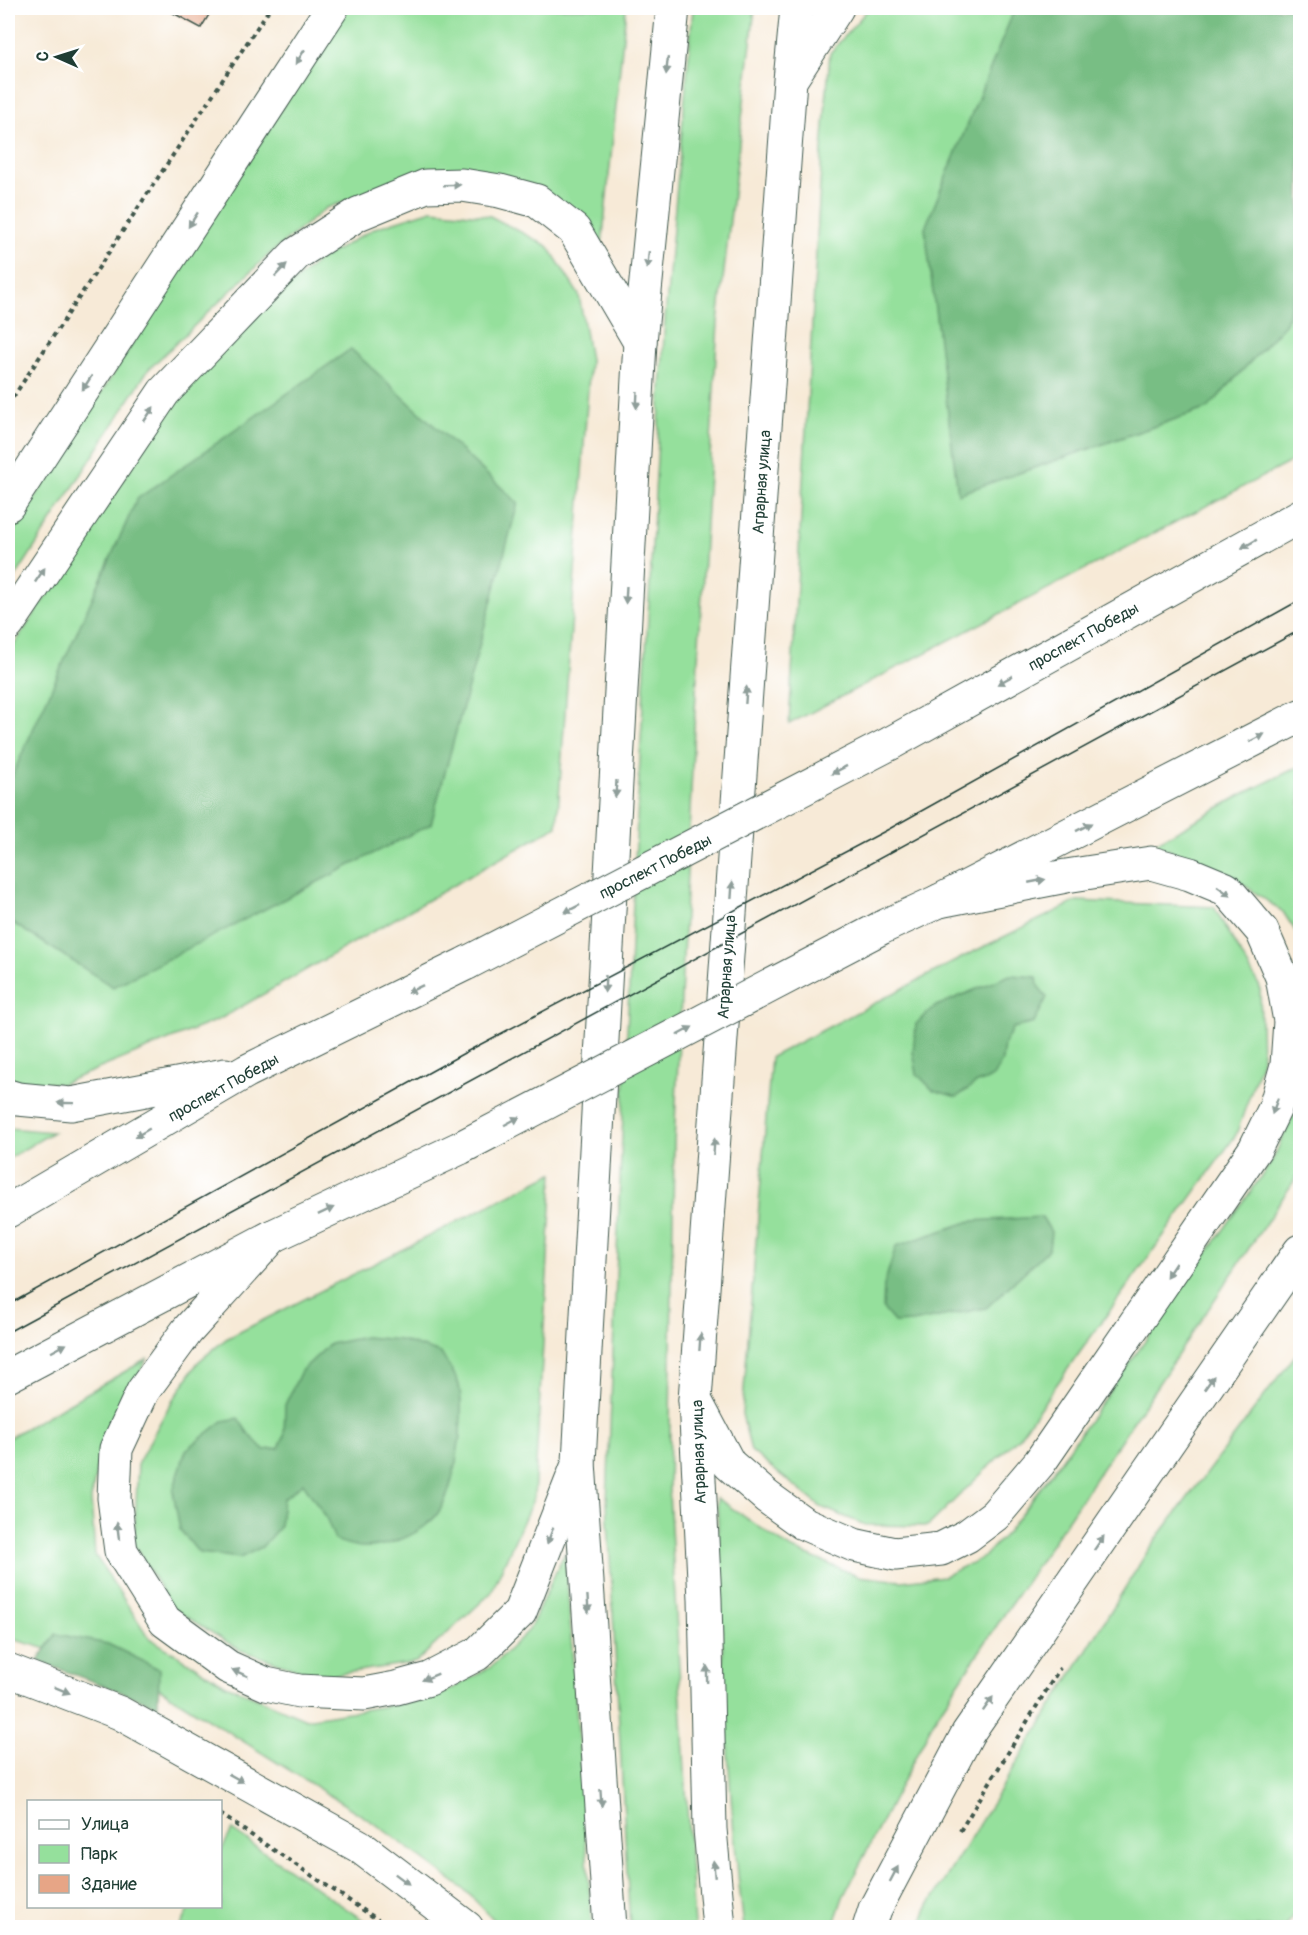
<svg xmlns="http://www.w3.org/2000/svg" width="1308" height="1935" viewBox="0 0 1308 1935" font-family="Pangolin,sans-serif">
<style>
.green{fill:#95e09c;stroke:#5a8e68;stroke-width:1.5}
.forest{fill:#78be84;stroke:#4c7e5c;stroke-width:1.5}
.building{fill:#e7a586}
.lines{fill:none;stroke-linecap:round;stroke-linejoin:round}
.secondary-casing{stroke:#3f574c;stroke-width:35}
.primary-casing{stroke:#3f574c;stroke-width:35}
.path{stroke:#3f574c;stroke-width:4;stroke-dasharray:4.5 4.5;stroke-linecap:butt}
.secondary{stroke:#fff;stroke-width:33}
.primary{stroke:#fff;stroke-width:33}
.tram{stroke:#1f3d34;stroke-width:1.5}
.primary-bridge-casing{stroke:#3f574c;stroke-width:35;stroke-linecap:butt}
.primary-bridge{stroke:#fff;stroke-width:33}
.oneway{fill:#8f9e9a}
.labels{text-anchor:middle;stroke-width:5;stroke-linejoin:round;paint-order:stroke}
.street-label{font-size:16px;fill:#1f3d34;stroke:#fff}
</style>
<rect width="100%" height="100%" fill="#fff"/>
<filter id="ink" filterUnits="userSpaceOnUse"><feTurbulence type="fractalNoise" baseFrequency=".0167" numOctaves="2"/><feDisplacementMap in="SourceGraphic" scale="12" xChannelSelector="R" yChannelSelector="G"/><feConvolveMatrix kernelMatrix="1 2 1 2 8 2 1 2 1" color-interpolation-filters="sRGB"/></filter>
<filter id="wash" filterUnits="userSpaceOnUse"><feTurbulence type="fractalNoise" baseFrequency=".008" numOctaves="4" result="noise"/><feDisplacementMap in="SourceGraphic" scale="24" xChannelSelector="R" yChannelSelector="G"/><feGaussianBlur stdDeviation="1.35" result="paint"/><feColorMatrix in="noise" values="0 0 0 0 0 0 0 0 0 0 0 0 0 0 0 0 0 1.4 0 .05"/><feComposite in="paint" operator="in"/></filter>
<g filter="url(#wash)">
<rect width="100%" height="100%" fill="#f7ead7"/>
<g class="green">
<path d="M345,8H626L602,245L436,171L326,208L265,258L148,370L8,589V540Z"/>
<path d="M693,8H755L718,322L694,728L674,1144L669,1493L694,1927L630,1928L607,1502L620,1178L640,757L665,318Z"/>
<path d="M869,8H1300V457L789,724L822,150L830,53Z"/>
<path d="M432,210L490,216L548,246L579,295L590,360L557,826L220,1019L61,1084L8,1080V654L177,397L248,323L319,260L375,228Z"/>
<path d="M1300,766V938L1283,912L1228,874L1154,844L1241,795Z"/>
<path d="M1077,901L1214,907L1260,987L1262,1060L1236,1135L1019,1437L928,1526L865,1525L821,1507L751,1451L742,1414L771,1057L969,954Z"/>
<path d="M1300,1100V1172L937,1715L843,1897L833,1927H744C726,1785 722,1641 717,1498L790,1548L858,1576L902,1581L944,1576L984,1557L1008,1531L1057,1466L1272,1161Z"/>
<path d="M8,1128L53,1132L8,1159Z"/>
<path d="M553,1173L534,1497L491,1593L416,1662L320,1677L240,1650L172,1608L134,1544L138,1463L168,1408L198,1362L226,1339Z"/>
<path d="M1300,1349V1904L1286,1927H920L926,1910L1149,1549Z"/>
<path d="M147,1359L100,1450L91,1499L95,1555L149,1638L226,1685L306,1719L435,1698L491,1667L529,1630L565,1552L592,1927H501L465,1890L377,1825L136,1674L8,1638V1438Z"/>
<path d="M232,1830L373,1927H180L191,1907L220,1906L221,1851Z"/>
</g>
<g class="forest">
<path d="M1015,8H1300V273L1286,323L1208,408L958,494L925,228Z"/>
<path d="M351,349L518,503L431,824L113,987L8,920V785L137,499Z"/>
<path d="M1010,975L1037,977L1038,986L1047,997L1034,1023L1013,1028L1004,1044L1002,1060L993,1077L975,1084L957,1097L933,1090L917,1074L913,1052L916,1024L934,1007Z"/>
<path d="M1042,1217L1051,1232L1049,1249L986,1308L912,1322L895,1323L883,1309L884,1285L896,1246L971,1221Z"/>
<path d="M365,1337L400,1340L441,1353C446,1363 456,1374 459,1385C466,1417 456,1500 430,1522C413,1537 385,1548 362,1547C353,1547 344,1543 335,1540L326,1517L303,1483L283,1499L280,1526L262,1547L240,1558L199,1553L180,1530L173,1491L186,1450L223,1421L238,1418L248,1433L264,1450L279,1448L284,1436L285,1405L301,1371L330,1344Z"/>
<path d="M56,1634L108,1644L159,1669L158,1706L38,1661Z"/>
</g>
<g id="blocks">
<path class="building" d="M164,8H213L201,28Z"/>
</g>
</g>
<g filter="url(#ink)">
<use href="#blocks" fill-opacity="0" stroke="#3f574c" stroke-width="1.5"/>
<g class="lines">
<g class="secondary-casing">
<g id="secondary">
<path d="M695,1400L705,1599L710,1829L719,1928"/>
<path d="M579,1462L610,1928"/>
<path d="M8,1670L120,1713L359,1846L467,1928"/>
<path d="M869,1928L875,1909L968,1733L1300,1251"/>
</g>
</g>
<g class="primary-casing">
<g id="primary">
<path d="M797,8L790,80L695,1400L729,1464L767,1497L803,1523L854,1545L895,1554L941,1549L967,1536L995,1515L1040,1462L1255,1149L1275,1108L1287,1065L1290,1021L1282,977L1262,931L1226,889L1190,874L1151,863L1066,876L939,901"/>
<path d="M793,76L837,8"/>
<path d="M8,505L332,8"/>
<path d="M8,624L164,392L296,254L358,214L426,186L462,185L500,191L537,201L574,230L640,342"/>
<path d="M891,743L1300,516"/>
<path d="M881,928L939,901L1300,716"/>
<path d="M8,1096L18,1099L71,1104L225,1075"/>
<path d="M8,1211L247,1071L467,963"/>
<path d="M273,1236L187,1331L143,1391L116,1449L114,1498L121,1551L165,1621L228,1667L266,1684L299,1691L364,1694L396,1688L429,1679L477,1654L520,1612L579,1462L640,342L673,8"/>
<path d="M8,1376L273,1236L460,1148"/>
</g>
</g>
<g class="path">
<path d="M8,405L270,8"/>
<path d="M220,1814L390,1928"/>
<path d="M960,1831L1060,1668"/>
</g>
<use href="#secondary" class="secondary"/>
<use href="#primary" class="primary"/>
<g class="tram">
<path d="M8,1305L466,1052L889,829L1300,600"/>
<path d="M8,1332L1300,630"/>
</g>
<g class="primary-bridge-casing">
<g id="primary-bridge">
<path d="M467,963L891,743"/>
<path d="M460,1148L881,928"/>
</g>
</g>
<use href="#primary-bridge" class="primary-bridge"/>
</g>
<defs><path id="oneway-solid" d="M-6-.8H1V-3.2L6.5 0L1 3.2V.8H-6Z" transform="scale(1.5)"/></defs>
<g class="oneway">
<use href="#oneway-solid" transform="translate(300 57) rotate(123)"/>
<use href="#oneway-solid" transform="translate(667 66) rotate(96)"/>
<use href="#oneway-solid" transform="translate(452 185) rotate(-2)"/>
<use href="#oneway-solid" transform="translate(193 220) rotate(123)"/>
<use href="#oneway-solid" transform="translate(648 260) rotate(96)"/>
<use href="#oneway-solid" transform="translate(281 270) rotate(-46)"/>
<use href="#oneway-solid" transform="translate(87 383) rotate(123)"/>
<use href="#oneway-solid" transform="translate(637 400) rotate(93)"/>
<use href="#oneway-solid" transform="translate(149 414) rotate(-56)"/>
<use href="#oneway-solid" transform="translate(1249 544) rotate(151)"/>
<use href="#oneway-solid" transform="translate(40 575) rotate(-56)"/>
<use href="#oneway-solid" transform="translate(626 595) rotate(93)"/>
<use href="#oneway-solid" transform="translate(1005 680) rotate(151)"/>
<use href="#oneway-solid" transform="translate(746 695) rotate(-86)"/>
<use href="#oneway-solid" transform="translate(1257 738) rotate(-27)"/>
<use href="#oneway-solid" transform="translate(839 770) rotate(153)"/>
<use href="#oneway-solid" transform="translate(616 789) rotate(93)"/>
<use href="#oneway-solid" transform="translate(1084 827) rotate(-27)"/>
<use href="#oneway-solid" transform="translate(1037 881) rotate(-11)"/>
<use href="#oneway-solid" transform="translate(732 890) rotate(-86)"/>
<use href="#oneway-solid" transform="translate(1224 891) rotate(36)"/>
<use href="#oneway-solid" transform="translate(572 909) rotate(153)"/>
<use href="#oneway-solid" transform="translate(605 984) rotate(93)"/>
<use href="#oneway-solid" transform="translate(415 989) rotate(154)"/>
<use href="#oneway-solid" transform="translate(685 1031) rotate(-28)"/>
<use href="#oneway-solid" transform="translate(66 1103) rotate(-179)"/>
<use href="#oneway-solid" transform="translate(1275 1106) rotate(110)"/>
<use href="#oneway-solid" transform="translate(512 1121) rotate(-28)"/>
<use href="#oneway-solid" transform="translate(142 1133) rotate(150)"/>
<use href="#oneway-solid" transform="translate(714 1147) rotate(-86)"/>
<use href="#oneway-solid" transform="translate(326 1211) rotate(-25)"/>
<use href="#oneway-solid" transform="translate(1171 1270) rotate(124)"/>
<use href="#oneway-solid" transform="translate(700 1342) rotate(-86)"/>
<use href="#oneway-solid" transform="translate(59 1348) rotate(-28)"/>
<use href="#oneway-solid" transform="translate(1209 1383) rotate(-55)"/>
<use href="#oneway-solid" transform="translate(118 1531) rotate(-97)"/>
<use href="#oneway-solid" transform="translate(550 1536) rotate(111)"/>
<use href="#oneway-solid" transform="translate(1099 1543) rotate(-55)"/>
<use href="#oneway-solid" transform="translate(588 1604) rotate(86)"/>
<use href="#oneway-solid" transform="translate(240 1673) rotate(-157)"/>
<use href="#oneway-solid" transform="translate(707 1674) rotate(-91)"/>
<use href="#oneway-solid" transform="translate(430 1677) rotate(158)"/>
<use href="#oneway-solid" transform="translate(62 1690) rotate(22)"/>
<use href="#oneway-solid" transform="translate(988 1704) rotate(-55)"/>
<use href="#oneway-solid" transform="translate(236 1778) rotate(29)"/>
<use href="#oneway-solid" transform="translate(601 1798) rotate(86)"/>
<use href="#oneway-solid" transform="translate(714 1869) rotate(-95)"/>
<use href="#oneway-solid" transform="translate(894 1874) rotate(-62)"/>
<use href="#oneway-solid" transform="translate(402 1879) rotate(37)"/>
</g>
</g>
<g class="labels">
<g class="street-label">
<text transform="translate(761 482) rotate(-86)" y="6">Аграрная улица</text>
<text transform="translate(1083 636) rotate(-29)" y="6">проспект Победы</text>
<text transform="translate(655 866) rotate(-27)" y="6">проспект Победы</text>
<text transform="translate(726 967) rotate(-86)" y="6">Аграрная улица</text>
<text transform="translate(223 1087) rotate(-29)" y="6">проспект Победы</text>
<text transform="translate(698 1452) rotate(-92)" y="6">Аграрная улица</text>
</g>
</g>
<rect width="1308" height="1935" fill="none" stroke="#fff" stroke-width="30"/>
<rect x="27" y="1800" width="195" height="108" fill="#ffffff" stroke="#a5b1ae" stroke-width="1.5"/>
<rect x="39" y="1820" width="30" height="9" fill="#ffffff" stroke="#a5b1ae" stroke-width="1.5"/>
<text x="81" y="1830" font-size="18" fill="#1f3d34">Улица</text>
<rect x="39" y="1845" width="30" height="18" fill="#95e09c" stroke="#a5b1ae" stroke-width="1.5"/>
<text x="81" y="1860" font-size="18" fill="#1f3d34">Парк</text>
<rect x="39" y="1875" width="30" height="18" fill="#e7a586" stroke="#a5b1ae" stroke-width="1.5"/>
<text x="81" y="1890" font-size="18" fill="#1f3d34">Здание</text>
<g transform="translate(57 57) rotate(273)" stroke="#ffffff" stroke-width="4.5" paint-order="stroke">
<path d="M0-4.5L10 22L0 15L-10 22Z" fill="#1f3d34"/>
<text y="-9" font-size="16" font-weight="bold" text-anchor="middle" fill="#1f3d34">С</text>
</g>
</svg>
